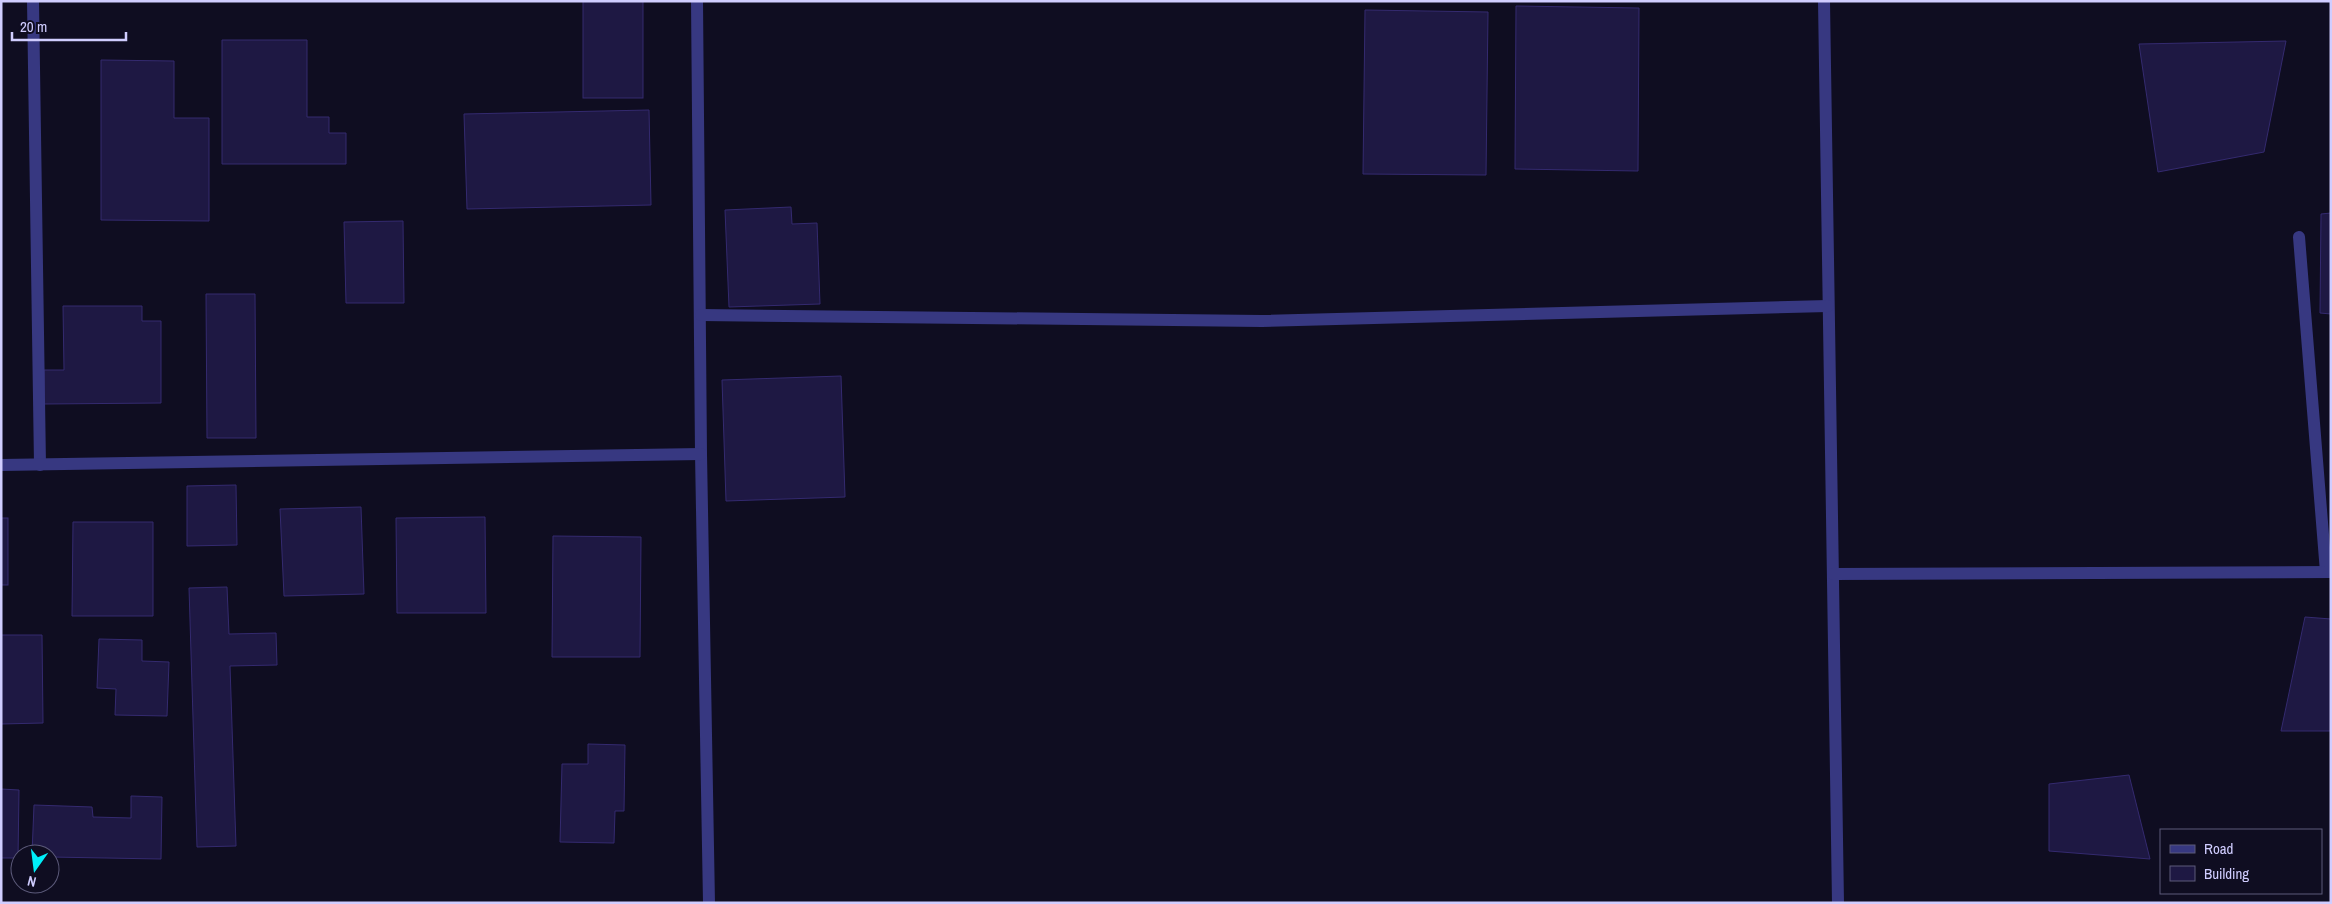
<svg xmlns="http://www.w3.org/2000/svg" width="2332" height="904" viewBox="0 0 2332 904" font-family="'Archivo Narrow',sans-serif">
<style>
.building{fill:#1e1843;stroke:#342a6f}
.lines{fill:none;stroke-linecap:round;stroke-linejoin:round}
.minor{stroke:#373881;stroke-width:12}
</style>
<rect width="100%" height="100%" fill="#0f0d21"/>
<g class="building">
<rect x="583" y="1" width="60" height="97"/>
<path d="M1516,6L1639,8L1638,171L1515,169Z"/>
<path d="M1365,10L1488,12L1486,175L1363,174Z"/>
<path d="M222,40H307V117H329V133H346V164H222Z"/>
<path d="M2286,41L2264,152L2158,172L2139,44Z"/>
<path d="M101,60L174,61V118H209V221L101,220Z"/>
<path d="M649,110L651,205L467,209L464,114Z"/>
<path d="M791,207L792,224L817,223L820,304L729,307L725,210Z"/>
<path d="M2331,213V314L2320,313L2321,214Z"/>
<path d="M403,221L404,303H346L344,222Z"/>
<path d="M206,294H255L256,438H207Z"/>
<path d="M63,306H142V321H161V403L44,404V370H64Z"/>
<path d="M841,376L845,497L726,501L722,380Z"/>
<path d="M236,485L237,545L187,546V486Z"/>
<path d="M361,507L364,594L284,596L280,509Z"/>
<path d="M485,517L486,613H397L396,518Z"/>
<rect x="1" y="518" width="7" height="67"/>
<path d="M73,522H153V616H72Z"/>
<path d="M553,536L641,537L640,657H552Z"/>
<path d="M227,587L229,634L276,633L277,665L230,666L236,846L197,847L189,588Z"/>
<path d="M2305,617L2331,619V731H2281Z"/>
<path d="M1,635H42L43,723L1,724Z"/>
<path d="M99,639L142,640V661L169,662L167,716L115,715L116,689L97,688Z"/>
<path d="M588,744L625,745L624,811H615L614,843L560,842L562,764H588Z"/>
<path d="M2129,775L2150,859L2049,851V784Z"/>
<path d="M1,789L19,790L18,858H1Z"/>
<path d="M131,796L162,797L161,859L50,857V854H32L34,805L92,807L93,817L131,818Z"/>
</g>
<g class="lines">
<g class="minor">
<path d="M33,1L40,465"/>
<path d="M697,1L701,454L709,903"/>
<path d="M1824,1L1838,903"/>
<path d="M2299,237L2326,572"/>
<path d="M701,315L1262,321L1828,306"/>
<path d="M1,465L701,454"/>
<path d="M1833,574L2331,572"/>
</g>
</g>
<rect width="2332" height="904" fill="none" stroke="#d0cdff" stroke-width="5"/>
<rect x="2160" y="829" width="162" height="65" fill="#0f0d21" stroke="#5c5a7a"/>
<rect x="2170" y="845" width="25" height="8" fill="#373881" stroke="#5c5a7a"/>
<text x="2204" y="854" font-size="15" fill="#d0cdff">Road</text>
<rect x="2170" y="866" width="25" height="15" fill="#1e1843" stroke="#5c5a7a"/>
<text x="2204" y="879" font-size="15" fill="#d0cdff">Building</text>
<g transform="translate(35 869) rotate(194)"><circle r="24" fill="#0f0d21" stroke="#5c5a7a"/>
<path d="M0-4L9 19L0 12L-9 19Z" fill="#00eef8"/>
<text y="-8" font-size="14" font-weight="bold" text-anchor="middle" fill="#d0cdff">N</text>
</g>
<path d="M12 32v8h114v-8" fill="none" stroke="#d0cdff" stroke-width="2.5"/>
<text x="20" y="32" font-size="15" fill="#d0cdff" stroke="#0f0d21" stroke-width="4" paint-order="stroke">20 m</text>
</svg>
